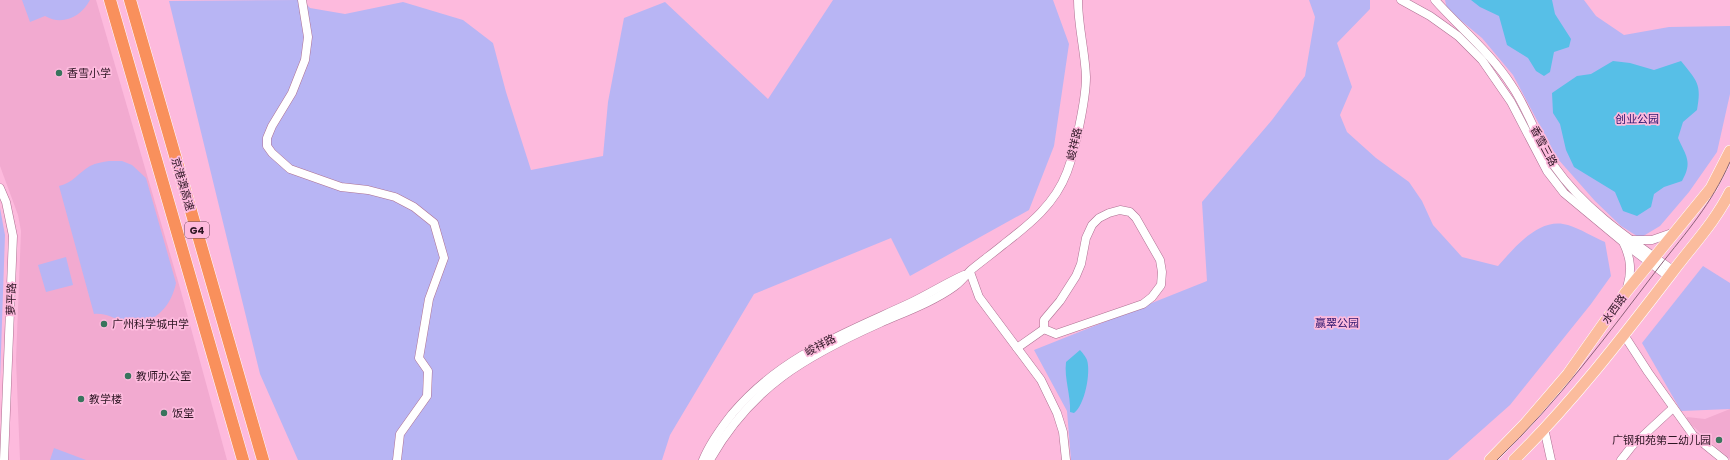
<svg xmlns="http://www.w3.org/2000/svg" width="1730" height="460" viewBox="0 0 1730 460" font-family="Poppins,'Noto Sans SC',sans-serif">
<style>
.built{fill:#f2aad0}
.green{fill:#b8b5f4}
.water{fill:#57bfe7}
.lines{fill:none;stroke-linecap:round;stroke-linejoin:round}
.minor-casing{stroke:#ae7192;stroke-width:9}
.major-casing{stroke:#fff;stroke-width:12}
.highway-casing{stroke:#fff;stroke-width:13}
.minor{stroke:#fff;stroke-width:8}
.major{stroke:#fbbc9d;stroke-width:11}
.highway{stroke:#f9905c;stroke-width:12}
.tram{stroke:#8b6077;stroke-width:1}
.poi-dot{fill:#39745d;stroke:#fdbadd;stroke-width:1.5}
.labels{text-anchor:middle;stroke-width:3.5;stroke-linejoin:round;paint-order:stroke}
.shield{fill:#fdbadd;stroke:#6b465b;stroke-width:1}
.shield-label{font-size:10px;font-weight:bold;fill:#2d1523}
.poi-label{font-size:11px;fill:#2d1523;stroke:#fdbadd;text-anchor:start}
.park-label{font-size:11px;fill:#2b136c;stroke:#fdbadd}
.street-label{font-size:11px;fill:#2d1523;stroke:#fdbadd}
</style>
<rect width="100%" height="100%" fill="#fdbadd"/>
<g class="built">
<path d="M0,0H96L180,288L227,460H20L16,360L21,231L18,215L0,166Z"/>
<path d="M1730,409V459L1687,421V417L1705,419Z"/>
</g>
<g class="green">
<path d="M22,0H90C81,17 62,26 45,16L30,22Z"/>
<path d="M302,0L310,8L345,14L403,2L463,20L493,43L506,92L531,170L603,156L608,102L624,18L665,2L768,99L833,0H1053L1069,44L1054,146L1029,210L910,276L891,238L754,294L670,435L662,460H298L260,374L169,1Z"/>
<path d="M1309,0H1370V9L1337,43L1352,87L1340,115L1347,132L1376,158L1409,182L1422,201L1433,225L1462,257L1498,266C1515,247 1540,216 1568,225C1581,229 1593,237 1605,242L1611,276L1591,304L1510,405L1448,460H1071L1067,411L1034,350L1207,281L1202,202L1272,120L1305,76L1315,17Z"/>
<path d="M1445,0H1584L1596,16L1624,35L1669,27L1730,26V94L1717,152L1689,192L1660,226L1640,238L1621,226L1595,201L1557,158L1513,75L1482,38L1447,9Z"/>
<path d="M109,161H122L132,165L146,178L176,283C171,308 151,329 123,321C112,318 106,313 94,314L59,186C73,183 78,173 90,166C96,163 103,162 109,161Z"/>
<path d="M0,208L5,235L0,380Z"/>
<path d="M66,257L73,285L46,292L38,265Z"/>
<path d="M1703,266L1730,283V409L1681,411L1642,343Z"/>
<path d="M54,448L86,460H50Z"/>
</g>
<g class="water">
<path d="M1471,0H1552L1555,14L1571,39L1569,47L1554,52L1550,72L1544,76L1536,71L1528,58L1507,45L1499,16L1480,7Z"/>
<path d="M1613,61L1630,63L1654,70L1681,61C1697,81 1702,84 1697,110L1683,122L1678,138C1686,156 1693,162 1682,181L1664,187L1654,194L1651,207L1637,216L1623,211L1615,192L1574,167L1566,150L1560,124L1553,113L1552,93L1577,76L1591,74Z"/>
<path d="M1080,350C1082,352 1086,357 1087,360C1091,372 1085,405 1074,413L1070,412C1071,395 1064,379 1066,362Z"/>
</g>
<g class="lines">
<g class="minor-casing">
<g id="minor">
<path d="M302,0L308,37L305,60L292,93L272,126L267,138V146L272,153L290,169L341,187L368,190L395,197L414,207L434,223L444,258L429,299L419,358L428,371L427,396L400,434L397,460"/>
<path d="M1401,0L1430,16L1458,36L1482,60L1511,102L1547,171L1564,193L1623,242C1631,258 1632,271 1627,288"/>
<path d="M1435,0C1461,29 1491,53 1512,86C1529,111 1538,143 1555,167C1585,210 1632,241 1674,271"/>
<path d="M0,188L6,202L13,236L4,460"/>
<path d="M1120,210L1130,212L1136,218L1160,260L1162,272L1161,285L1152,297L1143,304L1056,334L1044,329V320L1060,301L1076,276L1081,264L1086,238L1092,225L1099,218L1109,213Z"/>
<path d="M1631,240H1652L1672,233"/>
<path d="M1625,244L1669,277"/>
<path d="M970,272L979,297L1041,380L1057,413L1063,432L1066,460"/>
<path d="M1624,335L1648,372L1693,435L1724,460"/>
<path d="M1017,348L1044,329"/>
<path d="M1544,428L1551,460"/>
<path d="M703,460C710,443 721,428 732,414C781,356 843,334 910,303C929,294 946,283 964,275"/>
<path d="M710,460C751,387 806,356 880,323C905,312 933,302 955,286C961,282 966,275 971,270C982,261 993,253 1004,244C1030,224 1055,204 1067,172C1075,151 1086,99 1086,77C1085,51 1078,26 1078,0"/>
<path d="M1621,460L1632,446L1673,408"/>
</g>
</g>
<g class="major-casing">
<g id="major">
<path d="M1490,460L1525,424L1568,374L1626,292L1711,188L1730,151"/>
<path d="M1514,460C1572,403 1622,338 1671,274C1691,247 1715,222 1730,192"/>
</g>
</g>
<g class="highway-casing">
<g id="highway">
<path d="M110,0L243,460"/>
<path d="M130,0L263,460"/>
</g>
</g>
<use href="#minor" class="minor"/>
<use href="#major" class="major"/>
<use href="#highway" class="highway"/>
<path class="tram" d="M1497,460C1558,402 1608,334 1659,267C1687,231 1711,205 1730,162"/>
</g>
<g class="poi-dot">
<circle cx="59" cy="73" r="4"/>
<circle cx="104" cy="324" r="4"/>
<circle cx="128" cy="376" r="4"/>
<circle cx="81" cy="399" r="4"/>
<circle cx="164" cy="413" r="4"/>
<circle cx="1719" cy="440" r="4"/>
</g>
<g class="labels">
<rect class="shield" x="185" y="222" width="24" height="16" rx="3"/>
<g class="shield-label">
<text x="197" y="234">G4</text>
</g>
<g class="poi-label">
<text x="67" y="77">香雪小学</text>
<text x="112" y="328">广州科学城中学</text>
<text x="136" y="380">教师办公室</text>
<text x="89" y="403">教学楼</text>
<text x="172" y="417">饭堂</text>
<text x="1711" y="444" text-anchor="end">广钢和苑第二幼儿园</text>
</g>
<g class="park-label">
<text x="1637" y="123">创业公园</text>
<text x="1337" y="327">赢翠公园</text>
</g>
<g class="street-label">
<text transform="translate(1074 144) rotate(-77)" y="4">峻祥路</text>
<text transform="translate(1544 146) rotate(62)" y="4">香雪三路</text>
<text transform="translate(183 184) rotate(74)" y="4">京港澳高速</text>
<text transform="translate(11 299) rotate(-88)" y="4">萝平路</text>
<text transform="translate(1614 309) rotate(-55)" y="4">水西路</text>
<text transform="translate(820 345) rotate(-28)" y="4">峻祥路</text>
</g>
</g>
</svg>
